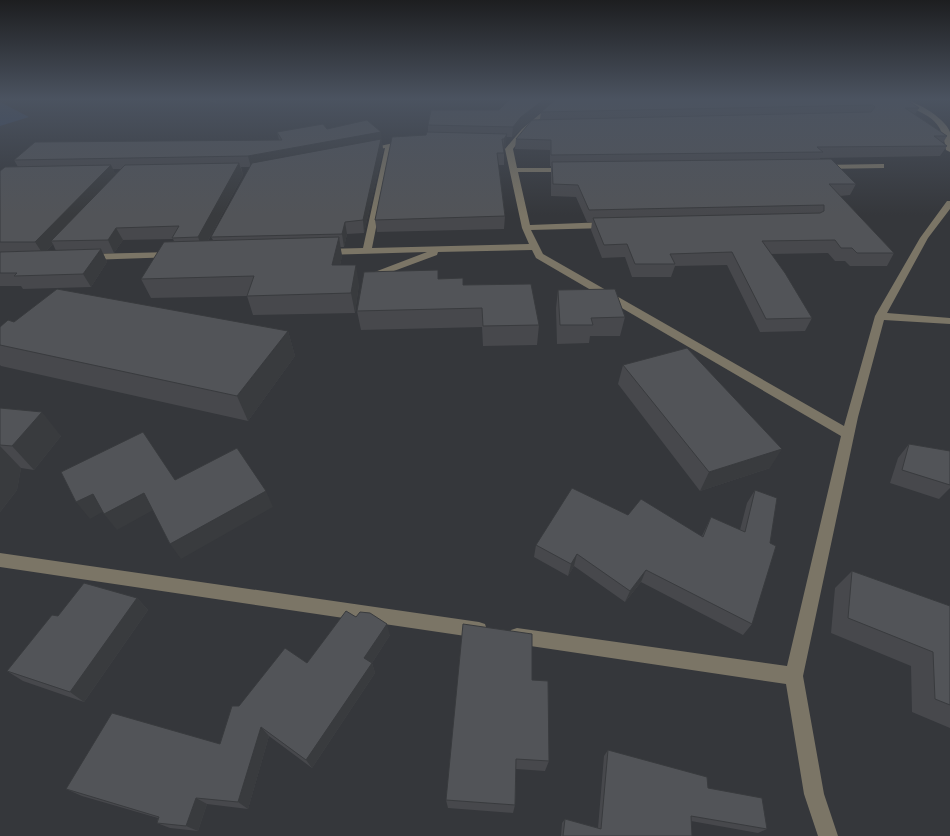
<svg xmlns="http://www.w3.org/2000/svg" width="950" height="836" viewBox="0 0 950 836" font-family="'Golos Text',sans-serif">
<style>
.green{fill:#384864}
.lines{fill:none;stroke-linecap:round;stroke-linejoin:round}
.minor{fill:#7b7566;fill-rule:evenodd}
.wall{fill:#47484c;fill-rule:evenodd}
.shaded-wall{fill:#393b3e}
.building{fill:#525458;stroke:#393b3e}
</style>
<rect width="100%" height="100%" fill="#35373b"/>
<path class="green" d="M0,102L29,117L0,126Z"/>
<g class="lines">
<g class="minor">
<path d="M559,98H565L526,131L513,149L517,168H566L570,170L566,172H518L530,225L607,222L611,225L607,228L531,230L543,254L844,426L875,316L920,238L947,201H950V209L928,238L887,313L950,318V324L884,320L858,417L803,676L824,794L838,836H818L804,794L786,684L517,644L511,642L509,636L511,630L517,628L787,666L841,436L536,258L532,250L438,252L437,255L375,278L370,275L372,273L427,252L324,255L319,252L324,249L363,248L385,148L366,152L362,150L407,140L410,142L409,143L392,147L372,248L529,244L522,228L505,149L522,129Z"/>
<path d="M895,98C910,97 945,117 950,132C950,138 950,146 950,152L946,150C941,111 921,117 895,98Z"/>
<path d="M946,98H950V100L947,99Z"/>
<path d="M881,164H884V168L821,169L817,167L821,165Z"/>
<path d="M172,252L177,255L175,257L89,260L84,257L89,254Z"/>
<path d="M0,553L479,622L485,624L487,630L485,636L479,638L0,567Z"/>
</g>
</g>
<g class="wall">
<path d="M204,98H239L217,104Z"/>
<path d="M557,98L521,128L512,137H506V145L504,150V165H498L505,216L504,229L377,232L375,220L428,132V125Z"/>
<path d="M904,98L919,108L915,114L947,136L943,143L947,146L940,156L820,158V159L856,184L850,195L840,196L894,253L887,266H850L845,261H835L828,253L771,254L812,318L805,331L760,332L727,265L675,266L671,277H632L625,257L602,258L591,230L592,222H587L576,197L551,196V166H550V150L515,149L516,139L540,119L541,112Z"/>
<path d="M327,129L382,143L383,150L364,233L347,234L344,247H340L342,256L340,265L359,284L355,313L253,315L247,296L151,298L141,279L174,241L173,239L123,240L114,253H103L107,262L91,287L23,289L21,286H0V171L18,167L14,160L279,140L277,132ZM241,167H250L211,237L213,240L208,241L243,175ZM113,169H121L115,174ZM53,244L56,251H46Z"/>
<path d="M439,279L463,285L539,325L537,345L483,346L482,327L361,330L357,311Z"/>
<path d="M558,290L625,317L620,336H590L589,343L557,344L556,308Z"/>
<path d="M14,322L288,331L295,356L248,421L1,366L0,365V327Z"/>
<path d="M623,365L770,468L700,491L618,384Z"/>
<path d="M0,408L61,436L34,470L21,468L17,490L0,512Z"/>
<path d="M909,444L950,451V488L939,499L890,483L898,458Z"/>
<path d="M755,490L752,624L743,635L641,582L625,602L574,566L568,576L534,557L536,545L628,515L702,536L711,517L740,530L747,503Z"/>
<path d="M852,571L950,606V728L912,712L911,666L831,633L835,588Z"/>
<path d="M137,598L148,610L84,702L23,681L7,671L58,616Z"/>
<path d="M356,617L390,635L372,663L375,673L312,768L269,736L248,809L207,804L198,831L170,828L157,823L158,818L82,796L66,789L220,744L239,706L307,663Z"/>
<path d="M532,680L549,761L545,771L516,769L515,805L513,813L448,808L446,800Z"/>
<path d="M608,750L708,788L767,829L758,833L691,821L692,836H561L562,823L565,819L598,828L604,756Z"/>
</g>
<g class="shaded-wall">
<path d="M215,98H239L217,104Z"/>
<path d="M546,98H557L521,128L512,137L513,127L521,117Z"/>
<path d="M381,132L383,150L364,233L363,220L251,167L248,156Z"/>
<path d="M507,134L506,145L503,151L504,139Z"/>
<path d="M239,163L243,175L203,250L198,237Z"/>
<path d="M111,165L117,177L51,241L53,244L43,254L35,242Z"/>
<path d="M345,222L347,234L344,247L342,234Z"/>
<path d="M116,228L123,240L114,253L108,240Z"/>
<path d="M339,237L342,256L336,284L332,265Z"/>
<path d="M101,249L107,262L91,287L83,274Z"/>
<path d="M356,265L359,284L355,313L351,293Z"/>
<path d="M288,331L295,356L248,421L237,396Z"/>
<path d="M42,412L61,436L34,470L12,446Z"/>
<path d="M0,446L21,468L17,490L0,512Z"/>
<path d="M782,449L770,468L700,491L709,472Z"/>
<path d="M266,491L273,507L181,559L170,544Z"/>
<path d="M144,493L155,509L117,530L104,514Z"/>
<path d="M93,494L106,510L90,519L76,502Z"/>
<path d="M577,554L574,566L568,576L571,564Z"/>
<path d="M646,570L641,582L625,602L630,591Z"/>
<path d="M137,598L148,610L84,702L70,692Z"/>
<path d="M387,624L390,635L372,663L375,673L312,768L306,760L364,658Z"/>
<path d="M261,727L269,736L248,809L238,802Z"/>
<path d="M196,798L207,804L198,831L186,826Z"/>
</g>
<g class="building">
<path d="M511,98H546L521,117L513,127L428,125L431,110H499Z"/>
<path d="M557,98H904L919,108H905L947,136H934L947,146L817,147L823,152L551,155V140L516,139L532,120L871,112L875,107L873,105L541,112Z"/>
<path d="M367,120L381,132L248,156L14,160L35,142L282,140L277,132L323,124L327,129Z"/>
<path d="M427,132L507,134L504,139H502L504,153H497L505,216L375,220L392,137L426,135Z"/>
<path d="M381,139L363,220L345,222L342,234L211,237L252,163Z"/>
<path d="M831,159L856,184H829L894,253H857L852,248H841L835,240L762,241L785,273L812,318L766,319L732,252L670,254L675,264H635L627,244L604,245L593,218L820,213L824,211V205L589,210L578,185L553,184L552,162Z"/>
<path d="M239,163L198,237L172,238L179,226L116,228L108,240L51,241L125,165Z"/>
<path d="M111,165L35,242H0V171L5,167Z"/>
<path d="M339,237L332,265H356L351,293L247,296L254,276L141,279L164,242Z"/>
<path d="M101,249L83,274L14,276L17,273H0V252Z"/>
<path d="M438,270V279L463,278V285L531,284L539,325L483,326L482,308L357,311L364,272Z"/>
<path d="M57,289L288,331L237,396L0,345V327L8,320L14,322Z"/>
<path d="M615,289L625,317L591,318L593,325H560L558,290Z"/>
<path d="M687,348L782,449L709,472L623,365Z"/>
<path d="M0,408L42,412L12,446L0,445Z"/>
<path d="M143,432L175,480L237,448L266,491L170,544L144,493L104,514L93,494L76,502L61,472Z"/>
<path d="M909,444L950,451V485L902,470Z"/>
<path d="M572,488L628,515L641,499L703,537L711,517L745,532L755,490L777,498L770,543L776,546L752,624L646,570L630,591L577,554L571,564L536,545Z"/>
<path d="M852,571L950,606V705L935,699L933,652L848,618Z"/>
<path d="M84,583L137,598L70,692L7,671L52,615L58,616Z"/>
<path d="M346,611L356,617L360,612L370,613L387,624L364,658L372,663L306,760L261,727L238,802L196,798L186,826L157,823L159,817L66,789L112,713L220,744L232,706H239L285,648L307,663Z"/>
<path d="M463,624L532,634V680L548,681L549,761L516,759L515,805L446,800Z"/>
<path d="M608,750L707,777L708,788L762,798L767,829L691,816L692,836H563L565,819L601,829Z"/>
</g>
<linearGradient id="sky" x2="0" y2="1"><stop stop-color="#1d1e20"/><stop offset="0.46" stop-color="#4b5360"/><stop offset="1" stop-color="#4b5360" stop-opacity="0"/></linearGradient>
<rect width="950" height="215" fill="url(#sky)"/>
</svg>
